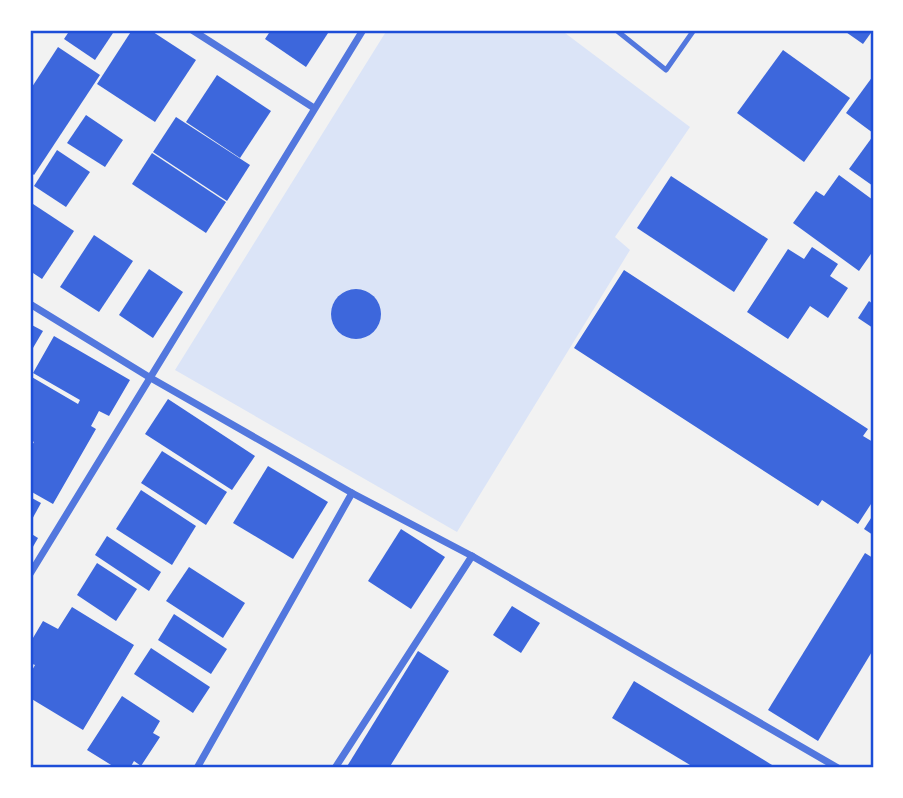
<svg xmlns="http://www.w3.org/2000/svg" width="903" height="798" viewBox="0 0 903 798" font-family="'Titillium Web',sans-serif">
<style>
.green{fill:#dbe4f7}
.building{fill:#3d67dc}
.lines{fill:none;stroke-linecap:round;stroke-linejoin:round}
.service{stroke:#5277de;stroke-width:5}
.minor{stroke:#5277de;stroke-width:7}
.neatline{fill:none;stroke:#1d4ed8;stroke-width:2.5}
</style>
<rect width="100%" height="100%" fill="#f2f2f2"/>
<path class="green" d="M387,30H561L690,127L615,237L630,250L457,532L175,370Z"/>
<g class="building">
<path d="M70,30H115L95,60L64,39Z"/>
<path d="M132,30H150L196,60L155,122L97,84Z"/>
<path d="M271,30H330L306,67L265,39Z"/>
<path d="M843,30H873L863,44Z"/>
<path d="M58,47L100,75L34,175L30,172V90Z"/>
<path d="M783,50L850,98L804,162L737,113Z"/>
<path d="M217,75L271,111L240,158L186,122Z"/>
<path d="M873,76V133L846,113Z"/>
<path d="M86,115L123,140L105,167L67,143Z"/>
<path d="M176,117L250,165L227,201L153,152Z"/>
<path d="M873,136V186L849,169Z"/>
<path d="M57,150L90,172L66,207L34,186Z"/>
<path d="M152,153L226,202L206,233L132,184Z"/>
<path d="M839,175L873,200V251L859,271L793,223L816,191L824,196Z"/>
<path d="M671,176L768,239L734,292L637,228Z"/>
<path d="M30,202L74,231L42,279L30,271Z"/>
<path d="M94,235L133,261L99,312L60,287Z"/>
<path d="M812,247L838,264L830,276L848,288L828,318L810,306L788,339L747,312L788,249L804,259Z"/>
<path d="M149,269L183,292L153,338L119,315Z"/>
<path d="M624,270L868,429L863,436L873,442V501L858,524L822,500L818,506L574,348Z"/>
<circle cx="356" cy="314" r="25"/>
<path d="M869,301L873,304V328L858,318Z"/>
<path d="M30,324L43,331L30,353Z"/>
<path d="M54,336L130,380L109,416L99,411L91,426L96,429L53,504L30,491V449L34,442L30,440V376L78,404L80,400L33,373Z"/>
<path d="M168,399L255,456L232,490L145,434Z"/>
<path d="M162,451L227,492L206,525L141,483Z"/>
<path d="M268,466L328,502L293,559L233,523Z"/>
<path d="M141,490L196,526L172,565L116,529Z"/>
<path d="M30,497L41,503L30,523Z"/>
<path d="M873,515V535L864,529Z"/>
<path d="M401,529L445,557L411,609L368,581Z"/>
<path d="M30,533L38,538L30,552Z"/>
<path d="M107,536L161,572L149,591L95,555Z"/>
<path d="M865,553L873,558V650L818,741L768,710Z"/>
<path d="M97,563L137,589L116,621L77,595Z"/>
<path d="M189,567L245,603L223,638L166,601Z"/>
<path d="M512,606L540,623L521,653L493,635Z"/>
<path d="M72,607L134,645L83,730L30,698V674L35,665L30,663V643L43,621L58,629Z"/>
<path d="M174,614L227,649L211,674L158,640Z"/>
<path d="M151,648L210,687L193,713L134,674Z"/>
<path d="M418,651L449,671L389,768H346Z"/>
<path d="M634,681L777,768H695L612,718Z"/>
<path d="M122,696L160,721L153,733L160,737L141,766L134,761L130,768H116L87,750Z"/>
</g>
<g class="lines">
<path class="service" d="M616,30L666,70L694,30"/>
<g class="minor">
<path d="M192,30L314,108"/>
<path d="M30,304L149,377L352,493L472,556L838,768"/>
<path d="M30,574L363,30"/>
<path d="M197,768L352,493"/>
<path d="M335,768L472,556"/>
</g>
</g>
<rect width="903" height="798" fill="none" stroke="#ffffff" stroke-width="63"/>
<rect x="32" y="32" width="840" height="734" class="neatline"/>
</svg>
